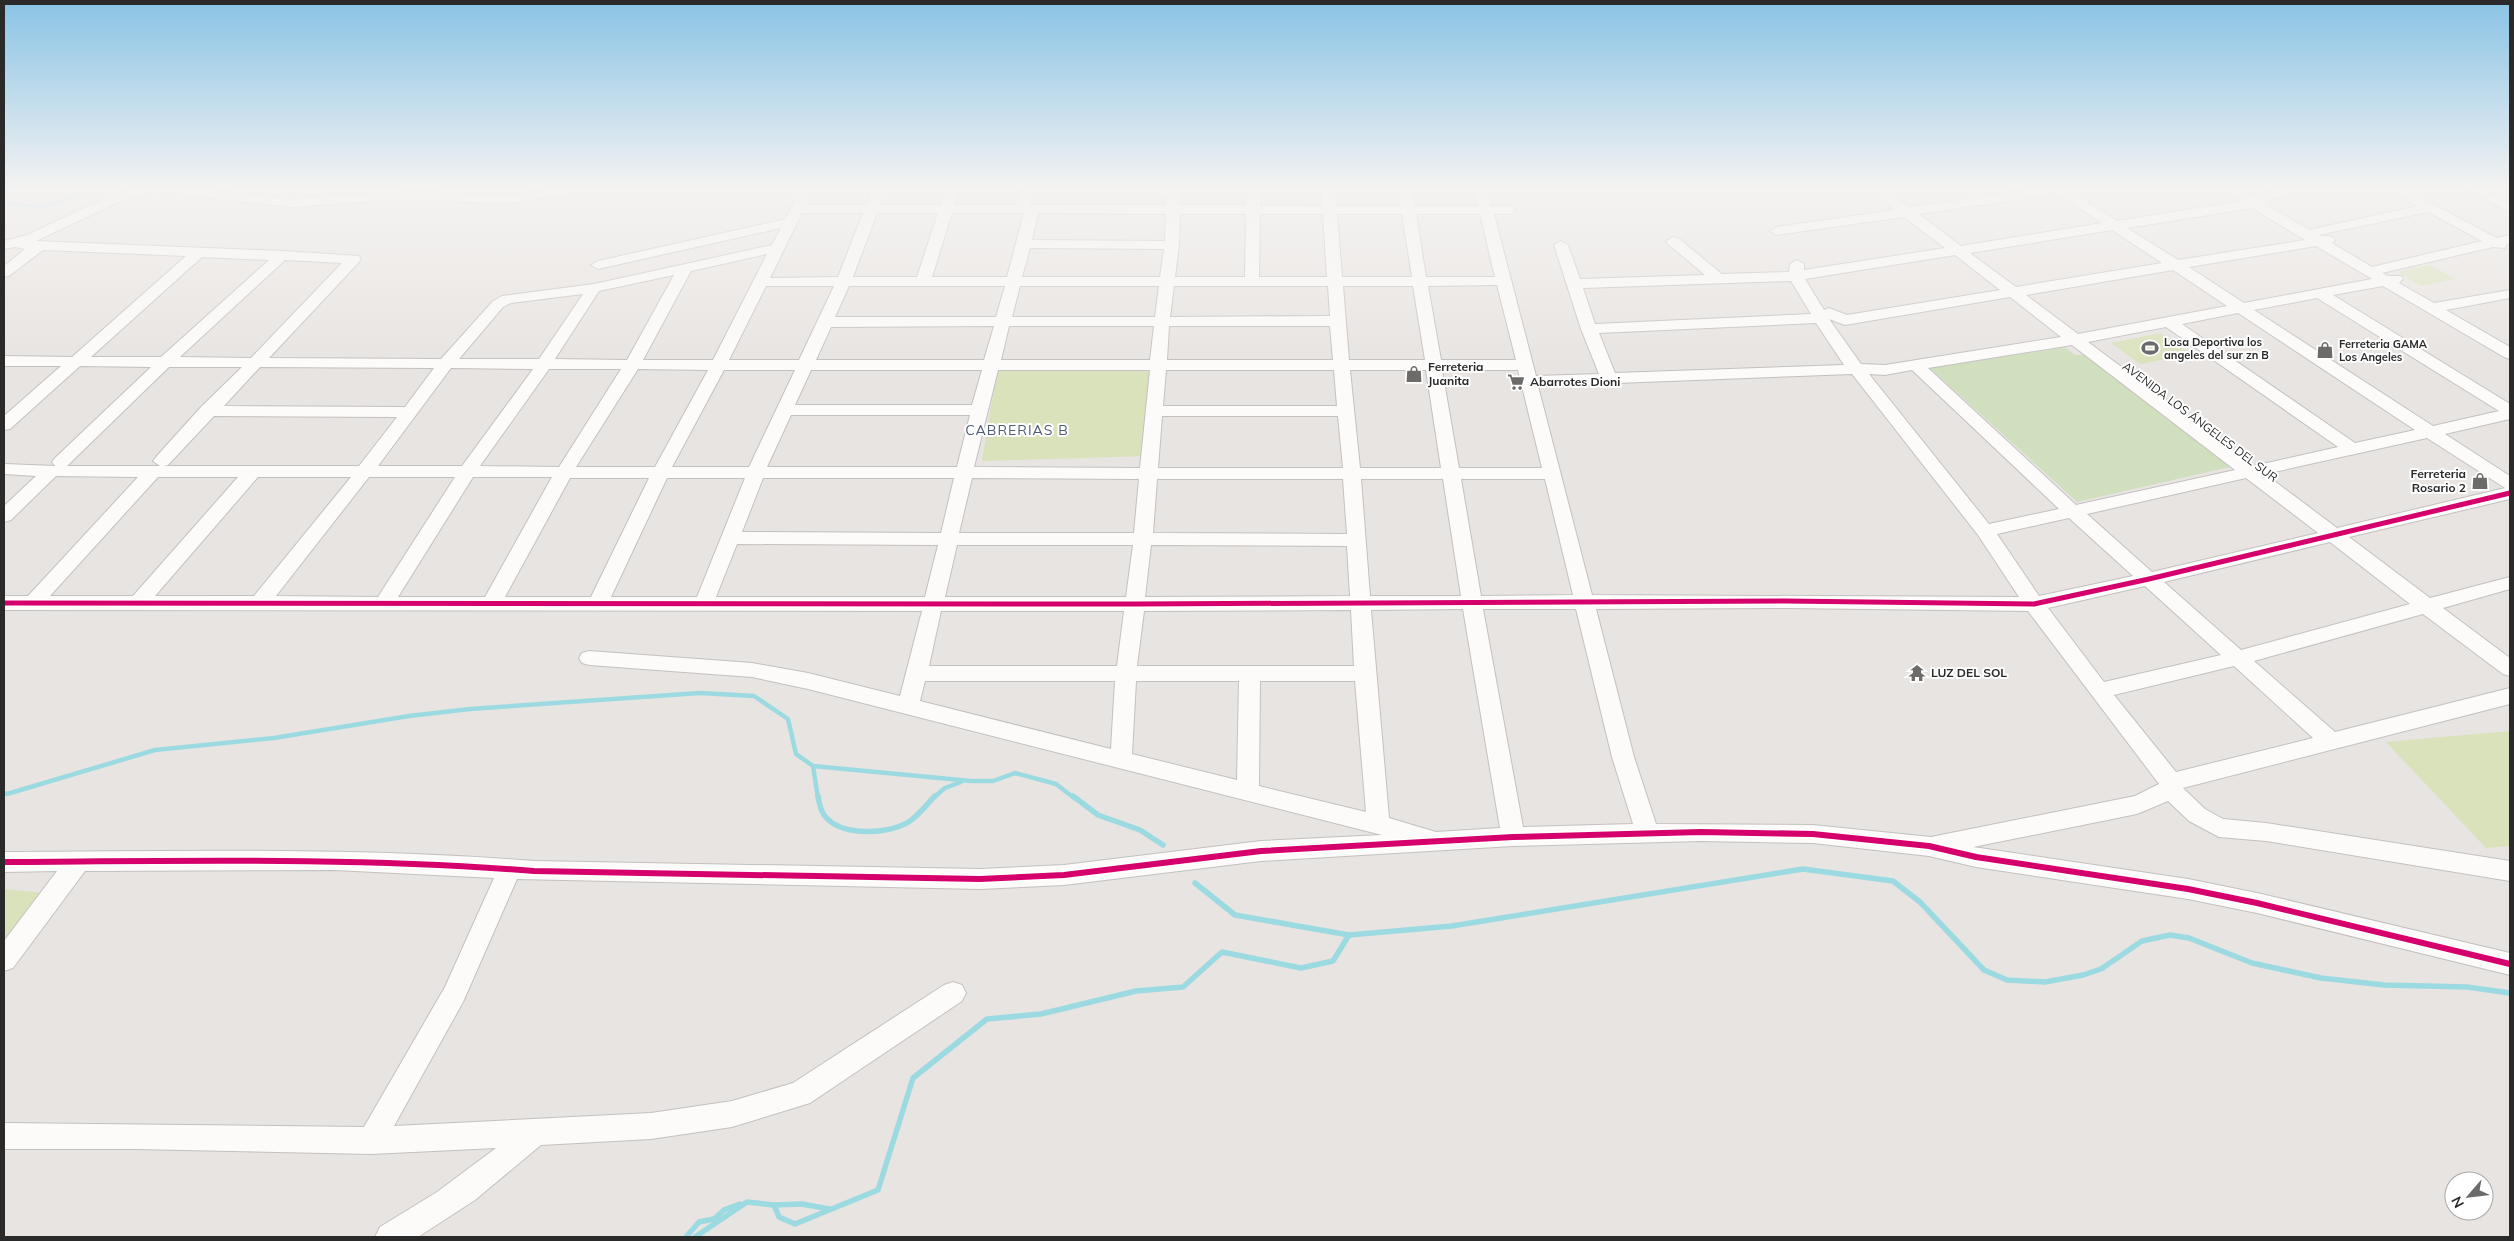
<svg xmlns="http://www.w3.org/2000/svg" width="2514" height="1241" viewBox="0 0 2514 1241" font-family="Mulish,sans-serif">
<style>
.green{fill:#d0dfbd}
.pitch{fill:#dae2bc}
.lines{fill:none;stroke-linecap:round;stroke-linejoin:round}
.stream-far2{stroke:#9cdae1;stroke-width:3}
.stream-far1{stroke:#9cdae1;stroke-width:4.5}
.stream{stroke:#9cdae1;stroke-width:5.5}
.minor-casing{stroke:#c2c1c1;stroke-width:2}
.minor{fill:#fcfbfa;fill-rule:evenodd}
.cycleway-far1-casing{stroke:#fff;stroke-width:8}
.cycleway-casing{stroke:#fff;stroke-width:9}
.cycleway-far1{stroke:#d6006c;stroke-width:5}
.cycleway{stroke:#d6006c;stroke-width:6}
.labels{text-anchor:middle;stroke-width:4;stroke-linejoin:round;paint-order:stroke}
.far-poi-label{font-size:11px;font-weight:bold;fill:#2a2a2a;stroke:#fff;text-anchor:start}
.poi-label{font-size:12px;font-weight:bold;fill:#2a2a2a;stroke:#fff;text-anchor:start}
.street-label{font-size:12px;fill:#2a2a2a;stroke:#fff}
.neighbourhood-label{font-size:14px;letter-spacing:1px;fill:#505c76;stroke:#fff}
</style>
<rect width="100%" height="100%" fill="#e8e4e1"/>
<g class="green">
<path d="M1259,190H1320L1321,203L1259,204Z"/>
<path d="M2065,347L2075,355L2085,354L2234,466L2077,502L1930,368Z"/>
</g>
<g class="pitch">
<path d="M2430,265L2455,279L2421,286L2397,272Z"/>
<path d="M2160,333L2190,354L2140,364L2111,343Z"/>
<path d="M998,364L1159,372L1150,456L982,461Z"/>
<path d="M2510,731V846L2486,848L2386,742Z"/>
<path d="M4,889L54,894L4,946Z"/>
</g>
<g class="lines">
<path class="stream-far2" d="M4,203L40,207L97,190"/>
<g class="stream-far1">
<path d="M813,766L818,798"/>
<path d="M4,793L7,794L155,750L274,738L409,716L470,709L700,693L754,696L788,719L796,754L813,766L971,781H993L1015,773L1056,784L1074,798"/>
<path d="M933,798L945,788L961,782"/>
</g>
<g class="stream">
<path d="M818,796C819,802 820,809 824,815C840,837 889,835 910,821C920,814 927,804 935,796"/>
<path d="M1073,796L1098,815L1140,830L1163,845"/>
<path d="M1195,883L1235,915L1349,935L1452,926L1803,869L1893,881L1920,902L1984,970L2007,980L2045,982L2083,975L2101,969L2142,941L2170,935L2189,938L2252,963L2321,978L2384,985L2467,987L2510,993"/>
<path d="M773,1205L802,1204L829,1209"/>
<path d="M686,1237L699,1222L714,1219L724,1210L740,1204"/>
<path d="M695,1237L747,1202L774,1205L779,1217L795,1224L878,1190L913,1078L987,1019L1041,1014L1136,991L1183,987L1222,952L1301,968L1333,961L1349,935"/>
</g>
<g class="minor-casing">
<g id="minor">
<path d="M130,190H209L291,199L377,193L434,192L504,196L547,190H582L575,194L504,204L434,200L377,201L291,207L173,194L143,195L125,199L36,241L283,251L359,256L361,259L359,262L269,358L441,359L493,301L502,296L594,284L772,245L781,228L598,269L591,265L598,261L786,219L800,190H814L806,205H866L872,190H886L880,205H941L946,190H960L955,205H1016L1021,190H1035L1029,205H1166V196L1150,193L1148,190H1177L1180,193V205H1246V190H1260V206H1322L1321,190H1335L1336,206H1401L1398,190H1412L1414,206H1478L1474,190H1488L1492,206H1509L1516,210L1509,214H1494L1536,376L1599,374L1581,329L1554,245L1561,241L1568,245L1580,279L1705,275L1668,244L1666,241L1673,237L1678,238L1722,274L1789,272L1790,264L1797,260L1804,264V270L1945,248L1904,217L1777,235L1770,231L1777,227L1895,210L1871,190H1886L1910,207L2031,190H2069L2117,221L2241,201L2224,190H2240L2250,195L2276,190H2304L2302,193L2268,200L2270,202L2267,205L2309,230L2417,206L2389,190H2406L2497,238L2510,235V243L2507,244L2505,248L2493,247L2382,273L2388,276H2401L2403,279L2399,283L2434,303L2510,290V298L2446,310L2510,347V359L2504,357L2383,286L2333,295L2510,404V419L2445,434L2510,476V499L2349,537L2430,598L2510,577V589L2443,608L2510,658V676L2503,674L2423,614L2254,661L2335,732L2510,688V704L2183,788L2205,809L2223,819L2266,823L2510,861V881L2266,841L2219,837L2189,821L2168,801L2137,814L1973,847L2188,879L2257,893L2510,953V975L2257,913L2188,899L1976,867L1929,856L1813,843L1701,841L1513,846L1261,861L1064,885L980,889L517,879L463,1002L394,1126L651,1113L732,1101L793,1083L944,985L953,982L962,985L966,993L962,1001L810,1103L732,1127L651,1139L541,1145L475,1200L418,1237H375L380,1227L437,1192L496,1148L371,1154L136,1149H4V1123L364,1127L445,987L494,878L335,870L85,871L13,968L4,971V941L57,871L4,872V852C181,851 357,847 534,861L980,869L1064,865L1261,841L1382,835L808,689L752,677L589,665L582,663L579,658L582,653L589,651L752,663L808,673L900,696L922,611L4,610V596H28L138,477L56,476L11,520L4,522V506L36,476L4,474V464L55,466L52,462L55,458L151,367L80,366L10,429L4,430V416L61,366H4V356L72,357L186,256L43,250L9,276L4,277V266L25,249L15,247L4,249V241L27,235L116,193ZM2057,194L2102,223L1961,246L1919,214ZM2252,208L2305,240L2178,260L2127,228ZM2428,212L2482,241L2372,267L2332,243L2335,240L2333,237L2318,235ZM802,213H863L838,277L770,278ZM877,213H938L917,277H853ZM952,213H1024L1007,277H932ZM1038,213L1166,214L1165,241L1032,240ZM1180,214H1246L1245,277H1175L1179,245ZM1260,214H1323L1327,277H1259ZM1337,214H1402L1412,277H1342ZM1416,214H1480L1495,277H1426ZM2112,230L2162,263L2016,287L1970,253ZM2316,246L2372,279L2244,303L2189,267ZM1030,248L1164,249L1160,277H1022ZM767,254L713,360H643L691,271ZM1955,255L2000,290L1847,315L1829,308L1824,310L1805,279ZM202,257L269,260L161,357H91ZM285,260L342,263L251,358L180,357ZM2173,270L2227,306L2078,334L2026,295ZM674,275L627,360L555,359L599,291ZM1791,281L1811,314L1595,324L1583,288ZM1497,285L1516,360H1441L1428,286ZM766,286H834L799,360H729ZM849,286H1005L996,317H835ZM1020,286H1159L1155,317H1012ZM1174,286H1328L1330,316L1170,317ZM1343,286H1413L1425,360H1349ZM583,294L539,359H459L503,307L511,303ZM2010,297L2061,337L1885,365L1861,364L1829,319L1845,325ZM2317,298L2499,411L2433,426L2254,310ZM2238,313L2415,430L2355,443L2182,324ZM1816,323L1844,365L1615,373L1599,333ZM994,326L984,360H816L831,327ZM1009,326H1154L1150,360H1001ZM1169,326H1330L1333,360H1167ZM2166,327L2338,447L2254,466L2088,342ZM2072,345L2235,470L2076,505L1928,368ZM169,367H242L201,407L156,457L153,461L160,466H67ZM260,367L434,368L405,407L224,406ZM451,368L533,369L462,466H378ZM549,369H621L559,467L480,466ZM638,369L708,370L655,467H576ZM724,370H795L749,467H672ZM811,370H982L972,405H795ZM998,370H1150L1140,468L974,467ZM1166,370H1334L1337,406H1163ZM1350,370H1426L1441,468H1360ZM1442,370H1518L1542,468H1459ZM1912,370L2059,509L1989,524L1869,374L1885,375ZM1852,374L1978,535L2019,597L1592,595L1538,386ZM791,415H970L957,467H767ZM214,416L397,417L359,466H164L168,465ZM1162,416H1338L1343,468H1158ZM2427,438L2505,488L2337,528L2265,474ZM158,477H238L133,596H50ZM258,477H351L254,596H155ZM369,477H455L378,597L276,596ZM473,477H552L485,597H398ZM570,478H649L591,597H505ZM667,478H745L697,597H611ZM763,478H954L941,533L742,532ZM972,478L1139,479L1134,533H959ZM2246,478L2318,533L2152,572L2087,514ZM1157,479H1343L1347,534L1153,533ZM1361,479H1443L1461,596H1370ZM1461,479H1545L1573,595L1481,596ZM2069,518L2133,576L2039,596L1997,534ZM2330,542L2410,604L2241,650L2164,582ZM737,544L938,545L925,597H716ZM957,545H1133L1126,597H945ZM1151,545L1347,546L1350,596L1145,597ZM2145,586L2221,655L2104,682L2048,608ZM1785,608L2028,611L2159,784L2135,796L1931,837L1813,825L1656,824L1634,757L1596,609ZM1463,609L1500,828L1436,832L1389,818L1371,610ZM1483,609H1576L1612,757L1633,824L1523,827ZM1351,610L1354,666H1137L1144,611ZM941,611H1124L1117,666H929ZM2234,666L2313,738L2176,772L2114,695ZM925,681H1115L1111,749L920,701ZM1136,681H1239L1237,780L1132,754ZM1260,681H1355L1366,812L1259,786Z"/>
<path d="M2467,190H2484L2510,203V212Z"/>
</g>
</g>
<use href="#minor" class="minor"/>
<g class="cycleway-far1-casing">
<path id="cycleway-far1" d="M4,603L1136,604L1785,601L2034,604L2149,579L2510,493"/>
</g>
<g class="cycleway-casing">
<path id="cycleway" d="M4,862C181,861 357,857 534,871L980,879L1064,875L1261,851L1513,837L1701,832L1813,834L1929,846L1976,857L2188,889L2257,903L2510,964"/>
</g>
<use href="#cycleway-far1" class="cycleway-far1"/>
<use href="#cycleway" class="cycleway"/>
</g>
<linearGradient id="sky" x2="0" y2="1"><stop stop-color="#89c3e5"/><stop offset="0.52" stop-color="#f5f3f2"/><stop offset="1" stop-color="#f5f3f2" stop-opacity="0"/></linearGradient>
<rect width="2514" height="364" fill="url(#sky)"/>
<defs>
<g id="stadium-bare" transform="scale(1.35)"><path d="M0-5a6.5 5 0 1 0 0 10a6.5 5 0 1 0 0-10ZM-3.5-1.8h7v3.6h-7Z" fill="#6c6b6a" stroke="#fff" stroke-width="2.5" paint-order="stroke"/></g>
<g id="shop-bare" transform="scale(1.35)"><path d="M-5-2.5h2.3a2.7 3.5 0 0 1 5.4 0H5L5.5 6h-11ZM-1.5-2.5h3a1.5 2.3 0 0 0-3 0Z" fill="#6c6b6a" stroke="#fff" stroke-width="2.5" paint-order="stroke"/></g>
<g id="supermarket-bare" transform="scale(1.35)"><path d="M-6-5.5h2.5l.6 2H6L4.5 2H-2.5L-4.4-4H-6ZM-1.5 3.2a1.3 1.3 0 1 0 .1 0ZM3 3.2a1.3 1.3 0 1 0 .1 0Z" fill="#6c6b6a" stroke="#fff" stroke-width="2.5" paint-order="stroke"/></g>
<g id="temple-bare" transform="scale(1.35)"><path d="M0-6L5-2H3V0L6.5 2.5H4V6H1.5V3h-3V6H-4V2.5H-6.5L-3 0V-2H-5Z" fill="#6c6b6a" stroke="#fff" stroke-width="2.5" paint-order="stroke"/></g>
</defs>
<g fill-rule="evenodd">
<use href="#stadium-bare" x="2150" y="348"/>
<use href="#shop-bare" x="2325" y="350"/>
<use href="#shop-bare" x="1414" y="374"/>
<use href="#supermarket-bare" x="1516" y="382"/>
<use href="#shop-bare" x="2480" y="481"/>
<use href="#temple-bare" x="1917" y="673"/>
</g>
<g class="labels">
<g class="far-poi-label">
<text x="2164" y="346">Losa Deportiva los<tspan x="2164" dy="13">angeles del sur zn B</tspan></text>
<text x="2339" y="348">Ferreteria GAMA<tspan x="2339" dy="13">Los Angeles</tspan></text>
</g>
<g class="poi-label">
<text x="1428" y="371">Ferreteria<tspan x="1428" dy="14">Juanita</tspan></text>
<text x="1530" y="386">Abarrotes Dioni</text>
<text x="2466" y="478" text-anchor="end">Ferreteria<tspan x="2466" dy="14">Rosario 2</tspan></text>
<text x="1931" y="677">LUZ DEL SOL</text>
</g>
<g class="street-label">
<text transform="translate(2200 422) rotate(37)" y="4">AVENIDA LOS ÁNGELES DEL SUR</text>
</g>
<g class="neighbourhood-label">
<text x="1017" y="435">CABRERIAS B</text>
</g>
</g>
<rect width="2514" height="1241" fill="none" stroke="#2a2a2a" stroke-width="10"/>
<g transform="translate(2469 1196) rotate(242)"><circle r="24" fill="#ffffff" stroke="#aaaaaa"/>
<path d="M0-4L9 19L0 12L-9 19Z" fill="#6c6b6a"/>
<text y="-8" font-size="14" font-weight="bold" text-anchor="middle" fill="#2a2a2a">N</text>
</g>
</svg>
